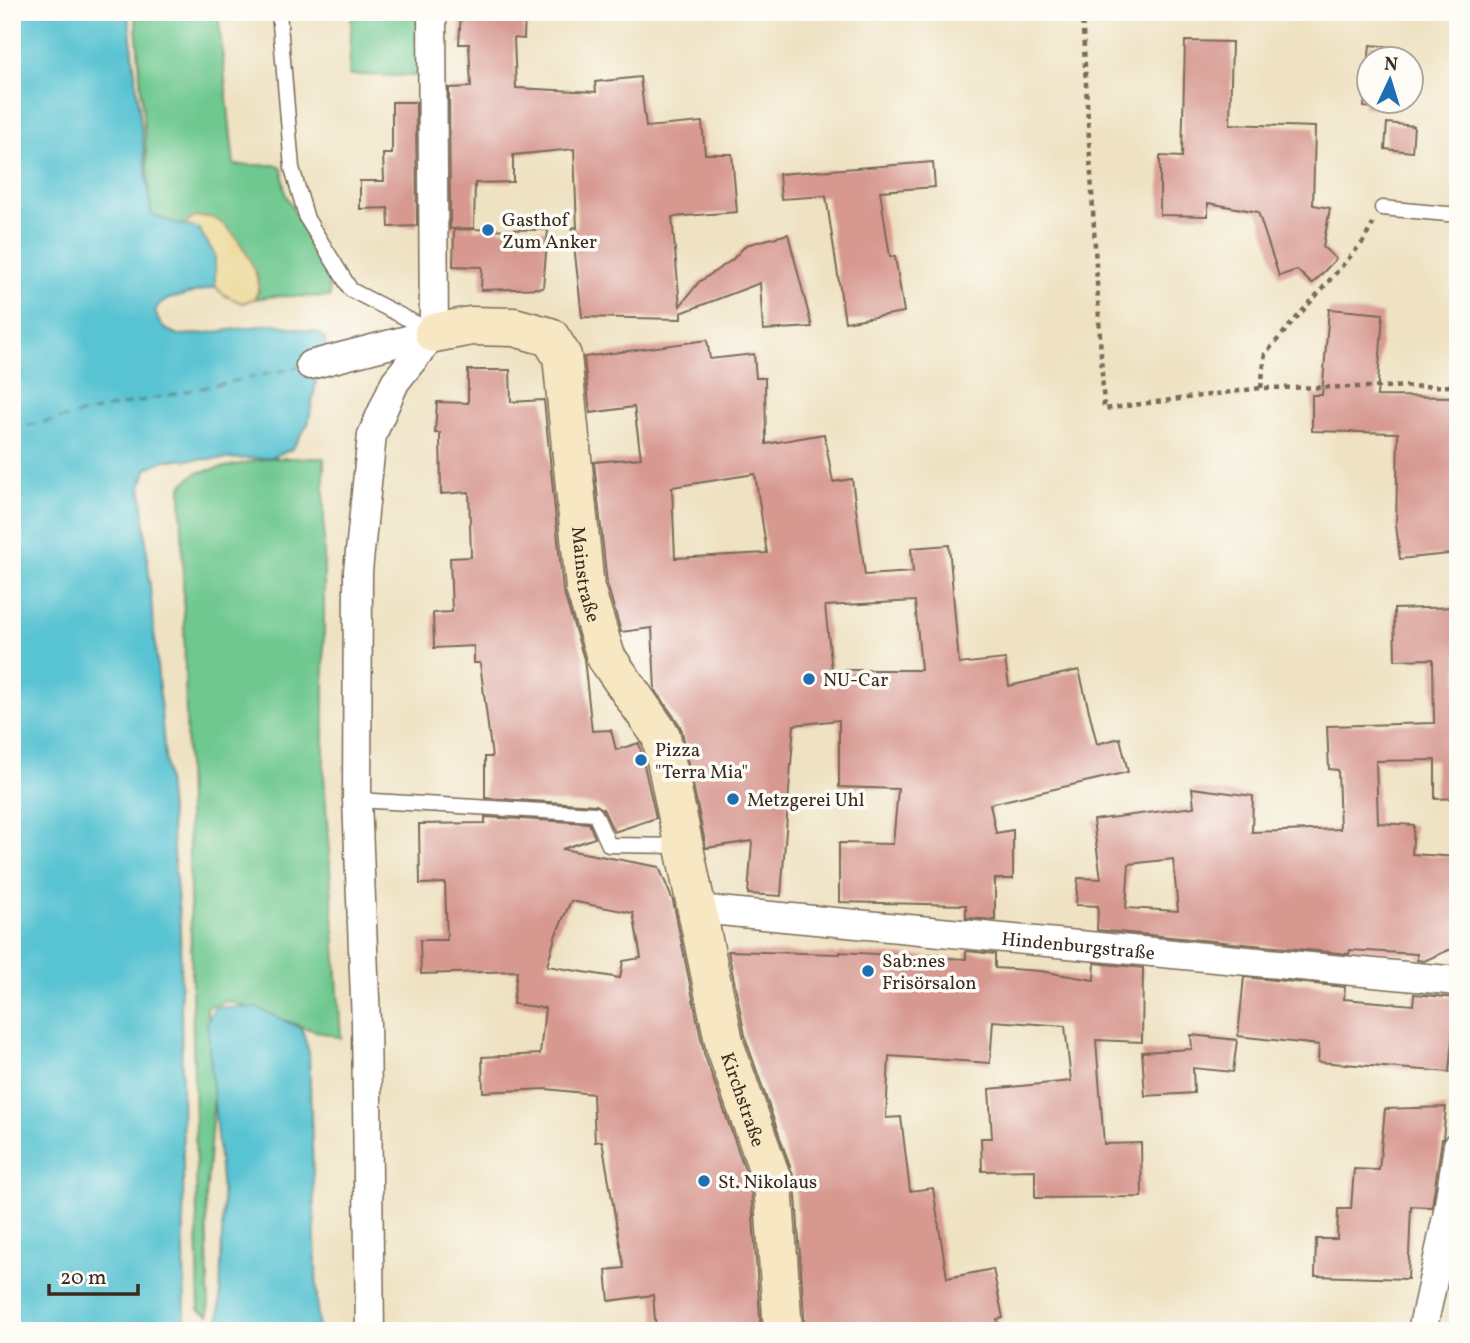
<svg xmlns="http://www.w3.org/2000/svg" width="1470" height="1343" viewBox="0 0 1470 1343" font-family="Vollkorn,serif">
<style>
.green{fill:#6ec88f;stroke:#547956;stroke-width:2}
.sand{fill:#eeda9e;stroke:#94825e;stroke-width:2}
.water{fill:#58c3d2;stroke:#4a7678;stroke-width:2}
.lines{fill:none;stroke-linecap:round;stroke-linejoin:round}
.ferry{stroke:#45605d;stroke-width:2;stroke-dasharray:9 7;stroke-linecap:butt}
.building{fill:#d79890;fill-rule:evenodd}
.lane-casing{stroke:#7a6a57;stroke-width:17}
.street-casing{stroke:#7a6a57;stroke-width:31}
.secondary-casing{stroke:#7a6a57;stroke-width:41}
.path{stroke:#7a6a57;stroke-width:4.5;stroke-dasharray:5 5;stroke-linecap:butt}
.lane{stroke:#fff;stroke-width:14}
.street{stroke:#fff;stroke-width:28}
.secondary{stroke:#f7e8c3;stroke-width:38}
.poi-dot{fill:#1f6fb2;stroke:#fdfcf7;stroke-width:2.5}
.labels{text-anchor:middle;stroke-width:7;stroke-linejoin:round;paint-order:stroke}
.poi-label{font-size:19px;fill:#3b2a1e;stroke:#fdfcf7;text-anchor:start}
.street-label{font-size:19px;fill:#3b2a1e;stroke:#fdfcf7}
</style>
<rect width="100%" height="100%" fill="#fdfcf7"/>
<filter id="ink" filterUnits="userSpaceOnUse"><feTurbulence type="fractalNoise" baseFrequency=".0143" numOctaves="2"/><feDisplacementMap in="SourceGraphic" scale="14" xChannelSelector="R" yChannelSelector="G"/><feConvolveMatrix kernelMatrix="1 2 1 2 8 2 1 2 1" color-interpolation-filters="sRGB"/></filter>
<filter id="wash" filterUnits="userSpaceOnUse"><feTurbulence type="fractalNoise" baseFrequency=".00686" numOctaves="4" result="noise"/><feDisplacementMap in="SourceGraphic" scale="28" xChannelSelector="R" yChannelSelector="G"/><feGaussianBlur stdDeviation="1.57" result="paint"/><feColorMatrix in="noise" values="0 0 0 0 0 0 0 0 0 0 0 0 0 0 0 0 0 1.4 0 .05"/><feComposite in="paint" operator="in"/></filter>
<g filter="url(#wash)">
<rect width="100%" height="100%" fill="#efe2c2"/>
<g class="green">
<path d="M135,12H218L234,165H278L282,169L285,193L328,279L330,297L276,296L254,299L259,291L257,275L241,245L227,227L195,217L183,226L157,217L151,214Z"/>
<path d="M352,12H420V76L349,75Z"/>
<path d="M270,458H324V775L341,1038L309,1029L229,1001L207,1007L214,1095L206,1199L209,1315L199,1310L181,486L196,473Z"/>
</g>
<path class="sand" d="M195,217C200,217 207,216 212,218C232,223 260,269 258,289C258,293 256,296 254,299L242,303C231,298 216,294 214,281L183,226Z"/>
<g class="water">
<path d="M12,12H128L151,213C166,223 183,224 199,229L215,255V287L169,299L159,304L155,311L159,322L167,330L179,335L200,334L274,324L319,333L325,339V348L317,377L308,424L292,449L270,458L165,460L147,468L141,485L180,926L185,1326L189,1331H12Z"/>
<path d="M215,1007L258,1008L302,1029L309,1053L318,1331H219L223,1203L207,1022Z"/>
</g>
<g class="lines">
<path class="ferry" d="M12,429L299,367"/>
</g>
<g id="blocks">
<g class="building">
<path d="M461,12H525L524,39L514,38L516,88L596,92L595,82L640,77L646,127L702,122L705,154H732L737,212L672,217L680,306L699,282L732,260L746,245L788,234L812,327L763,330L760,283L681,313V319L582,317L572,227L577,228L574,149L513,155V182L475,183L474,228L450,229L449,88L471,87L469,44H459Z"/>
<path d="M1185,41L1232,42L1230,124L1315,127L1313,205L1330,208L1323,247L1336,259L1312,284L1297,270L1279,276L1258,212L1208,203V216L1160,215V156L1182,157Z"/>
<path d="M1370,45L1392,47L1391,60H1368V102H1388V109L1364,107Z"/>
<path d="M392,102H416L417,226L389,227L388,208L360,209V181H384L383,154H392Z"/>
<path d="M1387,123L1414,126L1412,152L1385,149Z"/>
<path d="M933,162L935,187L880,191L890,257L895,256L904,312L845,322L826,196L781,199L779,174Z"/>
<path d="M454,229L548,230L543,288L481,290L482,267L453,266Z"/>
<path d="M1329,309L1383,314L1377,396L1458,397V553L1400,559L1396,525L1398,433L1312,431V395H1322Z"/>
<path d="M707,340L710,359L754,354L756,378H765L766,444L824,434L833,482L852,479L865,575L913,572L911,548L949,545L959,664L1005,659L1009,686L1079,670L1097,744L1120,738L1128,772L990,804L996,833L1013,830V879H995V920L966,918V905L839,902V843L893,844L898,789L839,787V720L794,725L781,896L748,894L752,841L706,848L682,731L679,724L655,690L652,628L621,632L607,584L594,462L641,458L634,407L590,413L584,357ZM755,474L767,553L675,558L672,487ZM915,601L921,670H832L825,606Z"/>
<path d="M468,370H510L511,402L544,400L563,590L584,659L592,731L611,730L616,750L639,743L656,818L614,832L603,809L596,805L485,798V757H492L480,663H474V646L434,648L433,613L452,612L450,558L471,557L469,492L441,494L440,433H435L437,402L468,403Z"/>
<path d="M1458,607V798L1435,799V760L1376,761L1378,823L1414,825L1412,854L1458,857V946L1424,961L1417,960V954L1350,950L1349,954L1097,930L1098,906L1076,905L1078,878L1101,879L1093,820L1194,807L1192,788L1253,796L1252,832L1340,829L1338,770L1329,769L1327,726L1434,723L1433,659L1395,660L1394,609ZM1173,859L1178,911L1126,908L1129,864Z"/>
<path d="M485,817L589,823L595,838L562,849L659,867L673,901L704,1053L751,1187L761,1331H656L653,1295L609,1301L606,1270L624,1268L602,1141L595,1142L593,1094L546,1089L483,1092L482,1057L540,1054L545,1008L513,1004L517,971L421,974L420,940H447L445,883L420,884L419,824L485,823ZM571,901L633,913L641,958L623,961L620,978L547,966L556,934Z"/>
<path d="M728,951L840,954V952L966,959V951L995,954V968L1040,971L1094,980L1095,963L1143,968L1142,1042L1096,1040L1104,1144L1141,1143L1142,1197L1035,1198V1170L982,1171L981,1138H992L989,1089L1071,1081L1065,1026L993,1021L990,1063L889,1056L886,1118L901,1117L910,1191L933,1188L947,1278L993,1269L1003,1318L997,1319L1000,1331H805L795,1181L746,1040Z"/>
<path d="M1244,977L1345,987L1344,999L1413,1005L1414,994L1456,998L1449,1072L1318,1062L1319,1045L1238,1036Z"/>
<path d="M1191,1035L1237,1040L1233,1072L1193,1068L1194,1093L1145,1096L1142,1052L1192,1049Z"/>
<path d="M1446,1107L1443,1139H1442L1432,1207L1411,1206L1408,1279L1315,1276L1316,1239H1337L1338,1209H1351L1354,1169L1379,1170L1385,1109Z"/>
</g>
</g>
</g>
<g filter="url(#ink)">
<use href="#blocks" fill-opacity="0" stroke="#7a6a57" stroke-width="2"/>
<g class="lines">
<g class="lane-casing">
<g id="lane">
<path d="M279,12L292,168L307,219L351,290L433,332"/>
<path d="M1382,208L1458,215"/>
<path d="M357,800L595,814L609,845L682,846"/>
</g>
</g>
<g class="street-casing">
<g id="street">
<path d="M432,12L434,333"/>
<path d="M310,365L434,333"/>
<path id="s1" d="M698,909L1458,981"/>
<path d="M370,1331L366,1023L357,800L358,571L372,435L395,382L434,333"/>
<path d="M1422,1331L1447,1217L1458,1145"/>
</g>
</g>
<g class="secondary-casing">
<g id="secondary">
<path id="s2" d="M434,333L471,326L514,327L550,337L562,356L585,588L606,657L661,736L725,1046L773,1183L783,1331"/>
</g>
</g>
<g class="path">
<path d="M1082,12L1104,409L1261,388L1458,386"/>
<path d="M1261,388L1265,354L1363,242L1373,224"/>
</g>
<use href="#lane" class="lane"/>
<use href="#street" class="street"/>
<use href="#secondary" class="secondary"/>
</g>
</g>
<g class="poi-dot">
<circle cx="488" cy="230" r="7"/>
<circle cx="809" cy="679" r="7"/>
<circle cx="641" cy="760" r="7"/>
<circle cx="733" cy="799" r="7"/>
<circle cx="868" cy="971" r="7"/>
<circle cx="704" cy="1181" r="7"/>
</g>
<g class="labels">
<g class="poi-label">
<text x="502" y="226">Gasthof<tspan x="502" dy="22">Zum Anker</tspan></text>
<text x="823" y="686">NU-Car</text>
<text x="655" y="756">Pizza<tspan x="655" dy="22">"Terra Mia"</tspan></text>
<text x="747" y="806">Metzgerei Uhl</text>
<text x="882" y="967">Sab:nes<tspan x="882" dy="22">Frisörsalon</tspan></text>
<text x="718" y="1188">St. Nikolaus</text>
</g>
<g class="street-label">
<text dy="7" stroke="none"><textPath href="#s2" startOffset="360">Mainstraße</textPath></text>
<text dy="7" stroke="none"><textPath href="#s1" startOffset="382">Hindenburgstraße</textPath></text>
<text dy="7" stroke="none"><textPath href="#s2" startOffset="915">Kirchstraße</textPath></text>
</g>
</g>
<rect width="1470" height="1343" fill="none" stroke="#fdfcf7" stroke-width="42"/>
<g transform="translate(1390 80) rotate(4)"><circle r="33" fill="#fdfcf7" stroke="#afa8a0" stroke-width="2"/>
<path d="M0-5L12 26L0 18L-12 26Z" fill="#1f6fb2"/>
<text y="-10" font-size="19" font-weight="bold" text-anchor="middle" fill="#3b2a1e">N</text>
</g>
<path d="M49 1284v10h89v-10" fill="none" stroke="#3b2a1e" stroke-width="3.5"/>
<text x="60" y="1284" font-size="21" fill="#3b2a1e" stroke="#fdfcf7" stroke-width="5" paint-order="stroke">20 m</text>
</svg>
